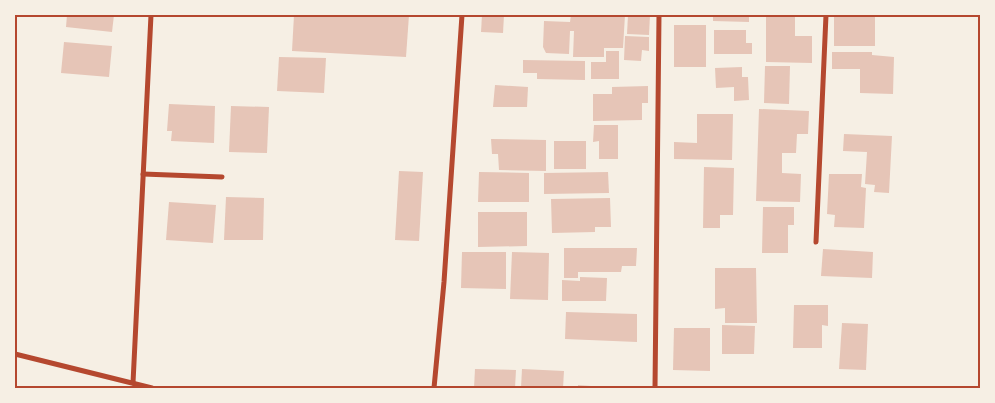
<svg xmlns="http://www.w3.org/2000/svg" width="995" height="403" viewBox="0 0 995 403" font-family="Merriweather,serif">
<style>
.building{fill:#e6c5b7}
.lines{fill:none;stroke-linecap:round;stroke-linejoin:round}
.minor{stroke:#b5482f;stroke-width:5}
.neatline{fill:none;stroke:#b5482f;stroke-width:2}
</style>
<rect width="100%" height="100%" fill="#f6efe4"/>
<g class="building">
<path d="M67,15H114L112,32L66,27Z"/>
<path d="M294,15H409L406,57L292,51Z"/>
<path d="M482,15H504L503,33L481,32Z"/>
<path d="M571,15H625L623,48H604V57H573L574,31H570L569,54L546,53L543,47L544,21L570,22Z"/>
<path d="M628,15H650L649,35L627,34Z"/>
<path d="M713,15H749V22L713,21Z"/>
<path d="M766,15H795V36H812V63L766,62Z"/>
<rect x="834" y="15" width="41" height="31"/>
<rect x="674" y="25" width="32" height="42"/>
<path d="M714,30H746V43H752V54H714Z"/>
<path d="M625,36L649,37V51L642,50L641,61L624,60Z"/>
<path d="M64,42L112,46L109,77L61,73Z"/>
<path d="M606,51H619V79H591V62H606Z"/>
<path d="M832,52H872V55L894,57L893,94L860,93V69H832Z"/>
<path d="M279,57L326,58L324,93L277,91Z"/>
<path d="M523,60L585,61V80L537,79V73H523Z"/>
<path d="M765,66H790L789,104L764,103Z"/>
<path d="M742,67V77H748L749,100L734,101V87L716,88L715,68Z"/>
<path d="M495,85L528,87L527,107H493Z"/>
<path d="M648,86V103H642V120L593,121V94H612V87Z"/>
<path d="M169,104L215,106L214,143L171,141L172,131H167Z"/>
<path d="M231,106L269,107L267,153L229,152Z"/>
<path d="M759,109L809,111L808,134H797L796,153H782V173L801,174L800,202L756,201Z"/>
<path d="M697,114H733L732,160L674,159V142L697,143Z"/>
<path d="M594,125H618V159H599V141L593,142Z"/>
<path d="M844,134L892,136L889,193L874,192L875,185L865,184L867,152L843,151Z"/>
<path d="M491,139L546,140V171L499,170L498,154H492Z"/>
<rect x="554" y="141" width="32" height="28"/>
<path d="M704,167L734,168L733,215H720V228H703Z"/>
<path d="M399,171L423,172L419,241L395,240Z"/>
<path d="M479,172L529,173V202H478Z"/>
<path d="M608,172L609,193L544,194V173Z"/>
<path d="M829,174H862L861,187L866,188L864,228L834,227L835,215L827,214Z"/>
<path d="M226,197L264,198L263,240H224Z"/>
<path d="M610,198L611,227H595V232L552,233L551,199Z"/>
<path d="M169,202L216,205L213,243L166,240Z"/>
<path d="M763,207H794V225H788V253H762Z"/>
<path d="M478,212H527V246L478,247Z"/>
<path d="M564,248H637L636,266H622L621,272H578V278H564Z"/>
<path d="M823,249L873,252L872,278L821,276Z"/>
<path d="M462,252H506V289L461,288Z"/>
<path d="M512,252L549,253L548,300L510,299Z"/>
<path d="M715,268H756L757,323H725V308L715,309Z"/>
<path d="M580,277L607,278L606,301H562V280L580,281Z"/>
<path d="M794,305H828V326L822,325V348H793Z"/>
<path d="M566,312L637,314V342L565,339Z"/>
<path d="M842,323L868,324L866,370L839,369Z"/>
<path d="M722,325L755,326L754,354H722Z"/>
<path d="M674,328H710V371L673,370Z"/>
<path d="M475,369L516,370L515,388H474Z"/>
<path d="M522,369L564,371L563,388H521Z"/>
<path d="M578,385L604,387V388H578Z"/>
</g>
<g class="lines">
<g class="minor">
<path d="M143,174L222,177"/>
<path d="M816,242L826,15"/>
<path d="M15,354L152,388"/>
<path d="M133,383L151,15"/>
<path d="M434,388L444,282L462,15"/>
<path d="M655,388L659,15"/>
</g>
</g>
<rect width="995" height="403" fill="none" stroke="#f6efe4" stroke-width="32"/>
<rect x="16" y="16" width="963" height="371" class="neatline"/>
</svg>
